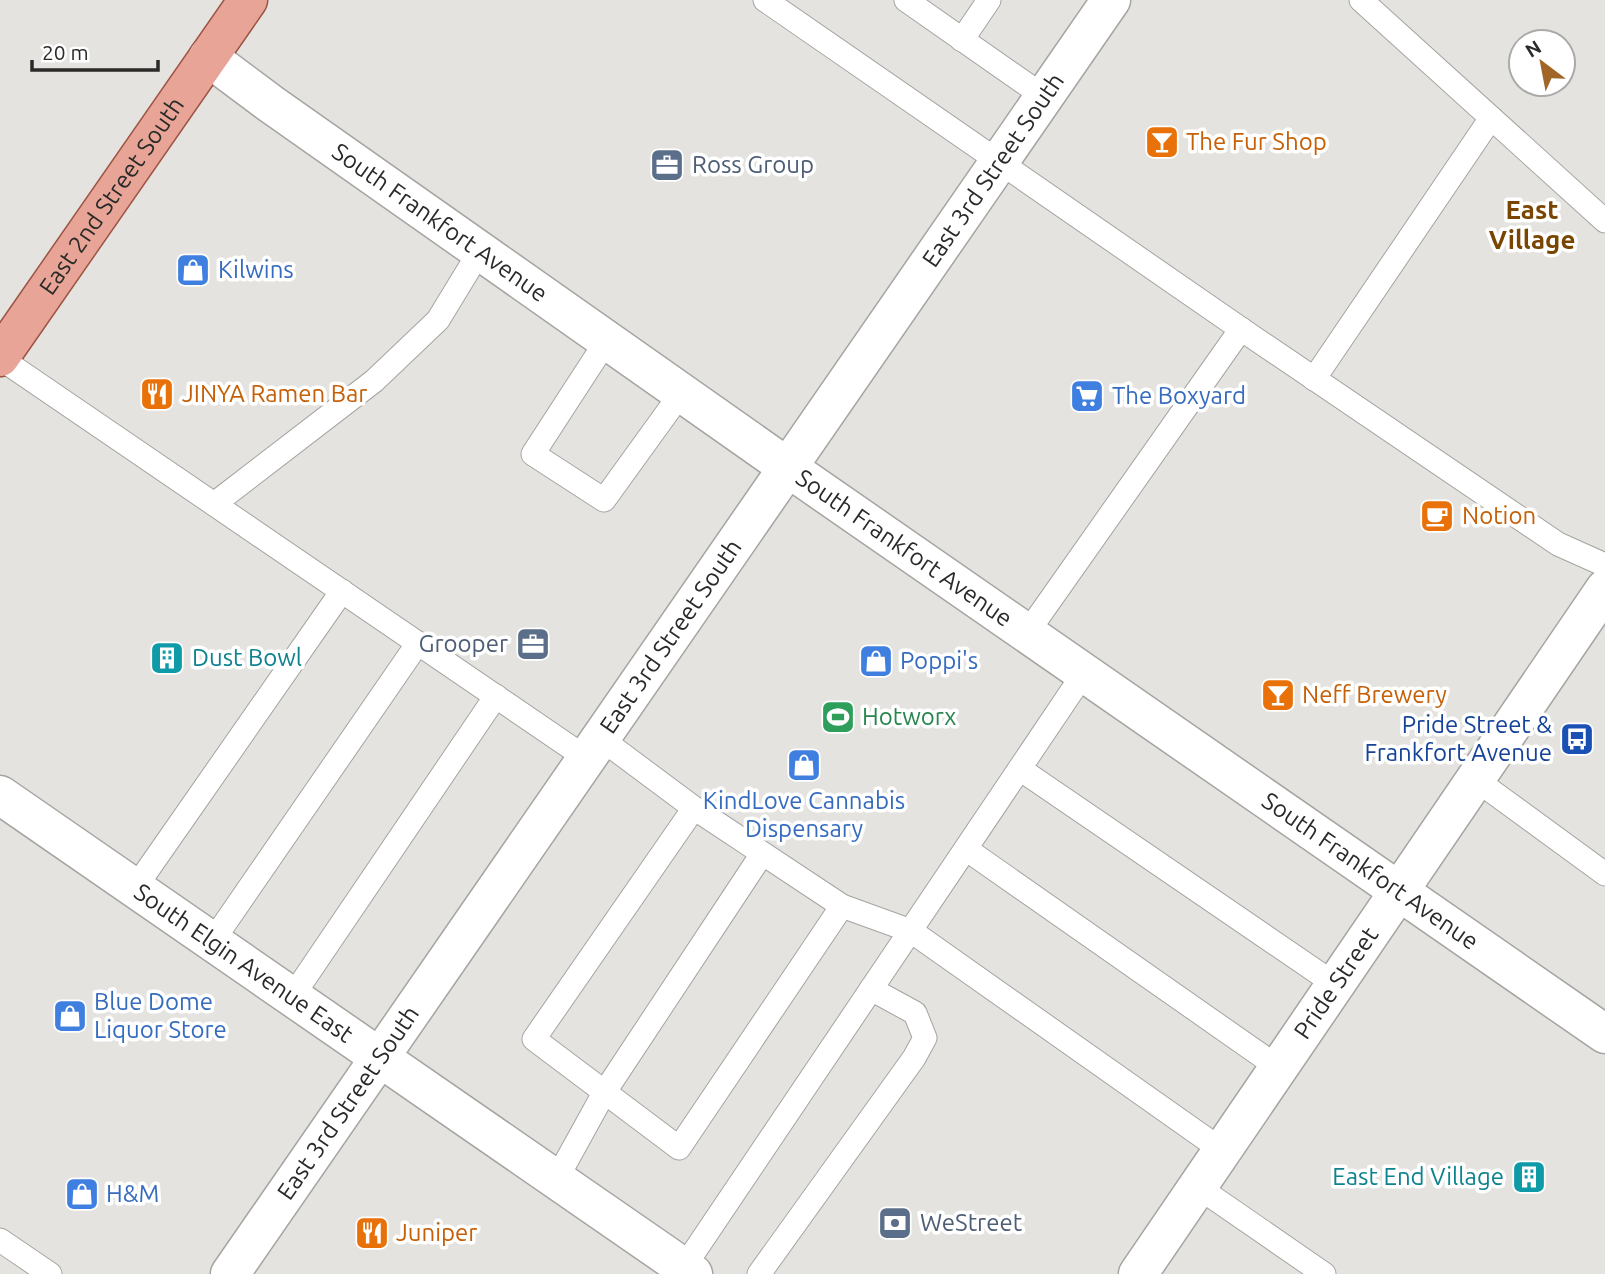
<svg xmlns="http://www.w3.org/2000/svg" width="1605" height="1274" viewBox="0 0 1605 1274" font-family="Ubuntu,sans-serif">
<style>
.lines{fill:none;stroke-linecap:round;stroke-linejoin:round}
.service-casing{stroke:#a6a4a1;stroke-width:25}
.tertiary-casing{stroke:#a6a4a1;stroke-width:41}
.primary-casing{stroke:#9c5343;stroke-width:41}
.service{stroke:#fff;stroke-width:23}
.tertiary{stroke:#fff;stroke-width:38}
.primary{stroke:#e8a597;stroke-width:38}
.labels{text-anchor:middle;stroke-width:7;stroke-linejoin:round;paint-order:stroke}
.food-label{font-size:24px;fill:#c56008;stroke:#fff;text-anchor:start}
.service-label{font-size:24px;fill:#4e5e75;stroke:#fff;text-anchor:start}
.street-label{font-size:24px;fill:#2a2a29;stroke:#fff}
.shop-label{font-size:24px;fill:#366cbe;stroke:#fff;text-anchor:start}
.culture-label{font-size:24px;fill:#0d838f;stroke:#fff;text-anchor:start}
.leisure-label{font-size:24px;fill:#27864d;stroke:#fff;text-anchor:start}
.transit-label{font-size:24px;fill:#164399;stroke:#fff;text-anchor:end}
.neighbourhood-label{font-size:26px;font-weight:bold;fill:#794501;stroke:#fff}
</style>
<rect width="100%" height="100%" fill="#e4e3e0"/>
<g class="lines">
<g class="service-casing">
<g id="service">
<path d="M765,0L1241,329L1558,544L1605,565"/>
<path d="M906,0L1043,96"/>
<path d="M1361,0L1605,221"/>
<path d="M962,40L989,0"/>
<path d="M607,340L533,454L604,500L682,392"/>
<path d="M0,358L586,758"/>
<path d="M1314,379L1491,118"/>
<path d="M214,504L374,381L438,320L480,251"/>
<path d="M1027,633L1241,329"/>
<path d="M600,738L694,808L842,906L911,931L1223,1151"/>
<path d="M1020,769L1336,985"/>
<path d="M1475,779L1605,874"/>
<path d="M694,808L534,1039L679,1148L842,906"/>
<path d="M966,849L1279,1068"/>
<path d="M135,888L342,591"/>
<path d="M212,942L418,643"/>
<path d="M292,997L496,696"/>
<path d="M556,1180L604,1093L762,854"/>
<path d="M1198,1187L1324,1274"/>
<path d="M0,1240L50,1274"/>
<path d="M684,1267L1084,673"/>
<path d="M759,1274L914,1058L925,1038L915,1013L871,989"/>
</g>
</g>
<g class="tertiary-casing">
<g id="tertiary">
<path id="s1" d="M208,57L271,104L787,467L1605,1034"/>
<path id="s2" d="M0,795L693,1274"/>
<path id="s3" d="M230,1274L1111,0"/>
<path id="s4" d="M1138,1274L1605,589"/>
</g>
</g>
<g class="primary-casing">
<g id="primary">
<path id="s5" d="M0,357L248,0"/>
</g>
</g>
<use href="#service" class="service"/>
<use href="#tertiary" class="tertiary"/>
<use href="#primary" class="primary"/>
</g>
<defs>
<g id="bar-square" transform="scale(1.75)"><rect x="-9" y="-9" width="18" height="18" rx="4" fill="#e8710a" stroke="#fff"/><path d="M-6-5H6L.8 .8V4.5H3.5V6h-7V4.5H-.8V.8Z" fill="#fff"/></g>
<g id="office-square" transform="scale(1.75)"><rect x="-9" y="-9" width="18" height="18" rx="4" fill="#5c6f8a" stroke="#fff"/><path d="M-6-3h4V-5.5h4V-3h4V5H-6ZM-1-4.5V-3h2v-1.5ZM-6 0V1H6V0Z" fill="#fff"/></g>
<g id="shop-square" transform="scale(1.75)"><rect x="-9" y="-9" width="18" height="18" rx="4" fill="#3f7fe0" stroke="#fff"/><path d="M-5-2.5h2.3a2.7 3.5 0 0 1 5.4 0H5L5.5 6h-11ZM-1.5-2.5h3a1.5 2.3 0 0 0-3 0Z" fill="#fff"/></g>
<g id="restaurant-square" transform="scale(1.75)"><rect x="-9" y="-9" width="18" height="18" rx="4" fill="#e8710a" stroke="#fff"/><path d="M-5-6h1v4h1v-4h1v4h1v-4h1v5L-1.5 .5V6h-2V.5L-5-1ZM5-6V6H3V1.5H1.5Q1.5-4 5-6Z" fill="#fff"/></g>
<g id="supermarket-square" transform="scale(1.75)"><rect x="-9" y="-9" width="18" height="18" rx="4" fill="#3f7fe0" stroke="#fff"/><path d="M-6-5.5h2.5l.6 2H6L4.5 2H-2.5L-4.4-4H-6ZM-1.5 3.2a1.3 1.3 0 1 0 .1 0ZM3 3.2a1.3 1.3 0 1 0 .1 0Z" fill="#fff"/></g>
<g id="cafe-square" transform="scale(1.75)"><rect x="-9" y="-9" width="18" height="18" rx="4" fill="#e8710a" stroke="#fff"/><path d="M-5.5-4.5H6V0H3Q3 3.5 0 3.5H-2.5Q-5.5 3.5-5.5 0ZM3-3.2v2h1.7v-2ZM-6 4.5H4V6H-6Z" fill="#fff"/></g>
<g id="building-square" transform="scale(1.75)"><rect x="-9" y="-9" width="18" height="18" rx="4" fill="#0f9aa8" stroke="#fff"/><path d="M-4-6H4V6H1V3H-1V6H-4ZM-2.5-4.3h1.7v1.8h-1.7ZM.8-4.3h1.7v1.8H.8ZM-2.5-1h1.7V.8h-1.7ZM.8-1h1.7V.8H.8Z" fill="#fff"/></g>
<g id="stadium-square" transform="scale(1.75)"><rect x="-9" y="-9" width="18" height="18" rx="4" fill="#2e9e5b" stroke="#fff"/><path d="M0-5a6.5 5 0 1 0 0 10a6.5 5 0 1 0 0-10ZM-3.5-1.8h7v3.6h-7Z" fill="#fff"/></g>
<g id="bus-square" transform="scale(1.75)"><rect x="-9" y="-9" width="18" height="18" rx="4" fill="#1a4fb4" stroke="#fff"/><path d="M-5-6H5V4H4V6H2V4H-2V6H-4V4H-5ZM-3.5-4V0h7V-4ZM-3.5 1.2v1.5H-2V1.2ZM2 1.2v1.5H3.5V1.2Z" fill="#fff"/></g>
<g id="bank-square" transform="scale(1.75)"><rect x="-9" y="-9" width="18" height="18" rx="4" fill="#5c6f8a" stroke="#fff"/><path d="M-6-4H6V4H-6ZM0-2.3a2.3 2.3 0 1 0 0 4.6a2.3 2.3 0 1 0 0-4.6Z" fill="#fff"/></g>
</defs>
<g fill-rule="evenodd">
<use href="#bar-square" x="1162" y="142"/>
<use href="#office-square" x="667" y="165"/>
<use href="#shop-square" x="193" y="270"/>
<use href="#restaurant-square" x="157" y="394"/>
<use href="#supermarket-square" x="1087" y="396"/>
<use href="#cafe-square" x="1437" y="516"/>
<use href="#office-square" x="533" y="644"/>
<use href="#building-square" x="167" y="658"/>
<use href="#shop-square" x="876" y="661"/>
<use href="#bar-square" x="1278" y="695"/>
<use href="#stadium-square" x="838" y="717"/>
<use href="#bus-square" x="1577" y="739"/>
<use href="#shop-square" x="804" y="765"/>
<use href="#shop-square" x="70" y="1016"/>
<use href="#building-square" x="1529" y="1177"/>
<use href="#shop-square" x="82" y="1194"/>
<use href="#bank-square" x="895" y="1223"/>
<use href="#restaurant-square" x="372" y="1233"/>
</g>
<g class="labels">
<g class="food-label">
<text x="1186" y="150">The Fur Shop</text>
<text x="182" y="402">JINYA Ramen Bar</text>
<text x="1462" y="524">Notion</text>
<text x="1302" y="703">Neff Brewery</text>
<text x="396" y="1241">Juniper</text>
</g>
<g class="service-label">
<text x="692" y="173">Ross Group</text>
<text x="508" y="652" text-anchor="end">Grooper</text>
<text x="920" y="1231">WeStreet</text>
</g>
<g class="street-label">
<text dy="8" stroke="none"><textPath href="#s3" startOffset="1342">East 3rd Street South</textPath></text>
<text dy="8" stroke="none"><textPath href="#s5" startOffset="196">East 2nd Street South</textPath></text>
<text dy="8" stroke="none"><textPath href="#s1" startOffset="285">South Frankfort Avenue</textPath></text>
<text dy="8" stroke="none"><textPath href="#s1" startOffset="852">South Frankfort Avenue</textPath></text>
<text dy="8" stroke="none"><textPath href="#s3" startOffset="775">East 3rd Street South</textPath></text>
<text dy="8" stroke="none"><textPath href="#s1" startOffset="1419">South Frankfort Avenue</textPath></text>
<text dy="8" stroke="none"><textPath href="#s2" startOffset="296">South Elgin Avenue East</textPath></text>
<text dy="8" stroke="none"><textPath href="#s4" startOffset="352">Pride Street</textPath></text>
<text dy="8" stroke="none"><textPath href="#s3" startOffset="208">East 3rd Street South</textPath></text>
</g>
<g class="shop-label">
<text x="218" y="278">Kilwins</text>
<text x="1112" y="404">The Boxyard</text>
<text x="900" y="669">Poppi's</text>
<text x="804" y="809" text-anchor="middle">KindLove Cannabis<tspan x="804" dy="28">Dispensary</tspan></text>
<text x="94" y="1010">Blue Dome<tspan x="94" dy="28">Liquor Store</tspan></text>
<text x="106" y="1202">H&amp;M</text>
</g>
<g class="culture-label">
<text x="192" y="666">Dust Bowl</text>
<text x="1504" y="1185" text-anchor="end">East End Village</text>
</g>
<g class="leisure-label">
<text x="862" y="725">Hotworx</text>
</g>
<g class="transit-label">
<text x="1552" y="733">Pride Street &amp;<tspan x="1552" dy="28">Frankfort Avenue</tspan></text>
</g>
<g class="neighbourhood-label">
<text x="1532" y="219">East<tspan x="1532" dy="30">Village</tspan></text>
</g>
</g>
<g transform="translate(1542 63) rotate(328)"><circle r="33" fill="#ffffff" stroke="#aaaaa9" stroke-width="2"/>
<path d="M0-5L12 26L0 18L-12 26Z" fill="#a16627"/>
<text y="-10" font-size="19" font-weight="bold" text-anchor="middle" fill="#2a2a29">N</text>
</g>
<path d="M32 60v10h126v-10" fill="none" stroke="#2a2a29" stroke-width="3.5"/>
<text x="42" y="60" font-size="21" fill="#2a2a29" stroke="#ffffff" stroke-width="5" paint-order="stroke">20 m</text>
</svg>
